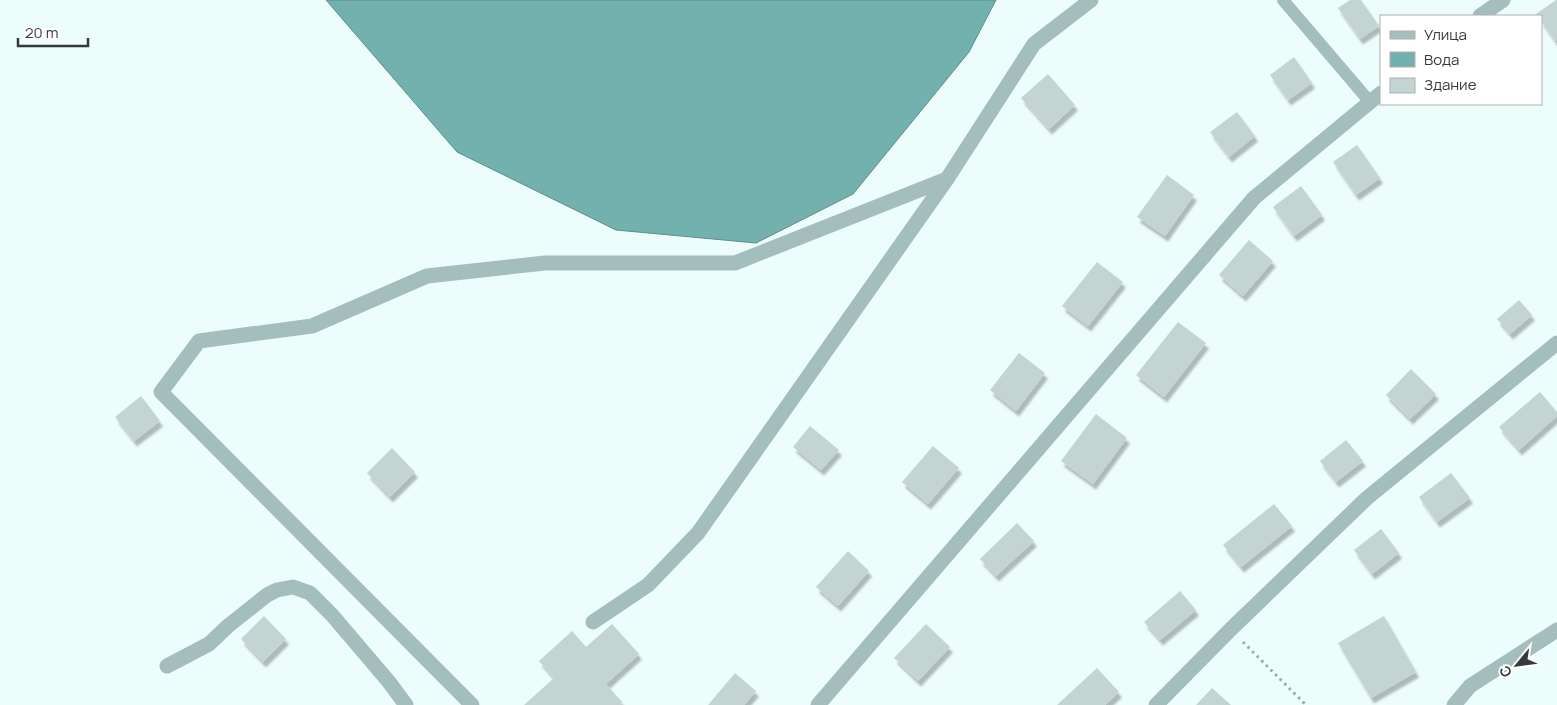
<svg xmlns="http://www.w3.org/2000/svg" width="1557" height="705" viewBox="0 0 1557 705" font-family="Manrope,sans-serif">
<style>
.water{fill:#72b1ad;stroke:#5f8d8a}
.building{fill:#c4d4d3;filter:url(#shadow)}
.lines{fill:none;stroke-linecap:round;stroke-linejoin:round}
.path{stroke:#9eaaa8;stroke-width:3;stroke-dasharray:2.5 4;stroke-linecap:butt}
.lane{stroke:#a3bebc;stroke-width:12}
.street{stroke:#a3bebc;stroke-width:15}
</style>
<defs>
<filter id="shadow"><feDropShadow dx="3" dy="5.5" stdDeviation="1" flood-color="#0004"/></filter>
</defs>
<rect width="100%" height="100%" fill="#edfdfb"/>
<path class="water" d="M326,0H996L969,52L853,194L756,243L616,230L457,152Z"/>
<g class="building">
<path d="M1350,0H1361L1379,26L1360,39L1338,8Z"/>
<path d="M1556,0H1557V40L1555,41L1541,21V16H1537L1536,14Z"/>
<path d="M1294,57L1312,83L1288,100L1270,75Z"/>
<path d="M1048,74L1075,105L1049,129L1021,98Z"/>
<path d="M1237,112L1255,136L1229,157L1210,132Z"/>
<path d="M1357,145L1380,178L1356,195L1333,162Z"/>
<path d="M1167,175L1194,195L1165,236L1137,217Z"/>
<path d="M1301,186L1322,215L1294,236L1273,207Z"/>
<path d="M1249,240L1273,261L1243,296L1219,275Z"/>
<path d="M1097,262L1123,282L1088,326L1062,306Z"/>
<path d="M1519,300L1532,315L1510,334L1497,319Z"/>
<path d="M1178,322L1206,343L1164,397L1136,375Z"/>
<path d="M1019,353L1045,373L1016,411L990,390Z"/>
<path d="M1411,369L1436,394L1410,419L1386,395Z"/>
<path d="M1540,392L1557,412V416L1519,450L1499,427Z"/>
<path d="M141,396L160,421L134,441L115,417Z"/>
<path d="M1096,414L1127,438L1093,484L1061,461Z"/>
<path d="M810,426L839,450L821,470L793,447Z"/>
<path d="M1346,440L1363,461L1336,482L1320,461Z"/>
<path d="M933,446L959,468L928,504L902,482Z"/>
<path d="M392,448L415,472L390,497L367,473Z"/>
<path d="M1451,473L1470,498L1437,522L1419,497Z"/>
<path d="M1274,504L1292,526L1241,567L1223,545Z"/>
<path d="M1017,523L1034,541L996,576L980,559Z"/>
<path d="M1381,529L1399,553L1372,574L1354,550Z"/>
<path d="M848,551L869,571L838,606L816,587Z"/>
<path d="M1180,591L1196,610L1160,640L1144,622Z"/>
<path d="M264,616L286,639L263,662L241,639Z"/>
<path d="M1384,616L1416,672L1371,698L1338,643Z"/>
<path d="M612,624L639,654L606,684L622,702L620,705H524L554,678L539,661L572,631L586,647Z"/>
<path d="M926,624L950,647L918,681L894,658Z"/>
<path d="M1097,668L1119,692L1105,705H1057Z"/>
<path d="M735,673L756,691L744,705H708Z"/>
<path d="M1212,688L1231,705H1196Z"/>
</g>
<g class="lines">
<path class="path" d="M1243,642L1306,705"/>
<path class="lane" d="M1283,0L1370,102"/>
<g class="street">
<path d="M1480,16L1503,0"/>
<path d="M593,622L648,585L698,533L947,179L1034,44L1091,0"/>
<path d="M167,666L209,644L228,626L267,595L277,590L293,587L310,593L332,615L389,682L406,705"/>
<path d="M472,705L161,392L199,341L312,326L427,276L545,263H735L947,179"/>
<path d="M818,705L1254,198L1381,93"/>
<path d="M1156,705L1231,629L1367,498L1557,343"/>
<path d="M1454,705L1470,686L1557,630"/>
</g>
</g>
<rect x="1380" y="15" width="162" height="90" fill="#ffffff" stroke="#aeb0b0"/>
<rect x="1390" y="31" width="25" height="8" fill="#a3bebc" stroke="#aeb0b0"/>
<text x="1424" y="40" font-size="15" fill="#343a39">Улица</text>
<rect x="1390" y="52" width="25" height="15" fill="#72b1ad" stroke="#aeb0b0"/>
<text x="1424" y="65" font-size="15" fill="#343a39">Вода</text>
<rect x="1390" y="78" width="25" height="15" fill="#c4d4d3" stroke="#aeb0b0"/>
<text x="1424" y="90" font-size="15" fill="#343a39">Здание</text>
<g transform="translate(1517 665) rotate(241)" stroke="#ffffff" stroke-width="4" paint-order="stroke">
<path d="M0-4L9 19L0 12L-9 19Z" fill="#343a39"/>
<text y="-8" font-size="14" font-weight="bold" text-anchor="middle" fill="#343a39">С</text>
</g>
<path d="M18 38v8h70v-8" fill="none" stroke="#343a39" stroke-width="2.5"/>
<text x="25" y="38" font-size="15" fill="#343a39" stroke="#ffffff" stroke-width="4" paint-order="stroke">20 m</text>
</svg>
